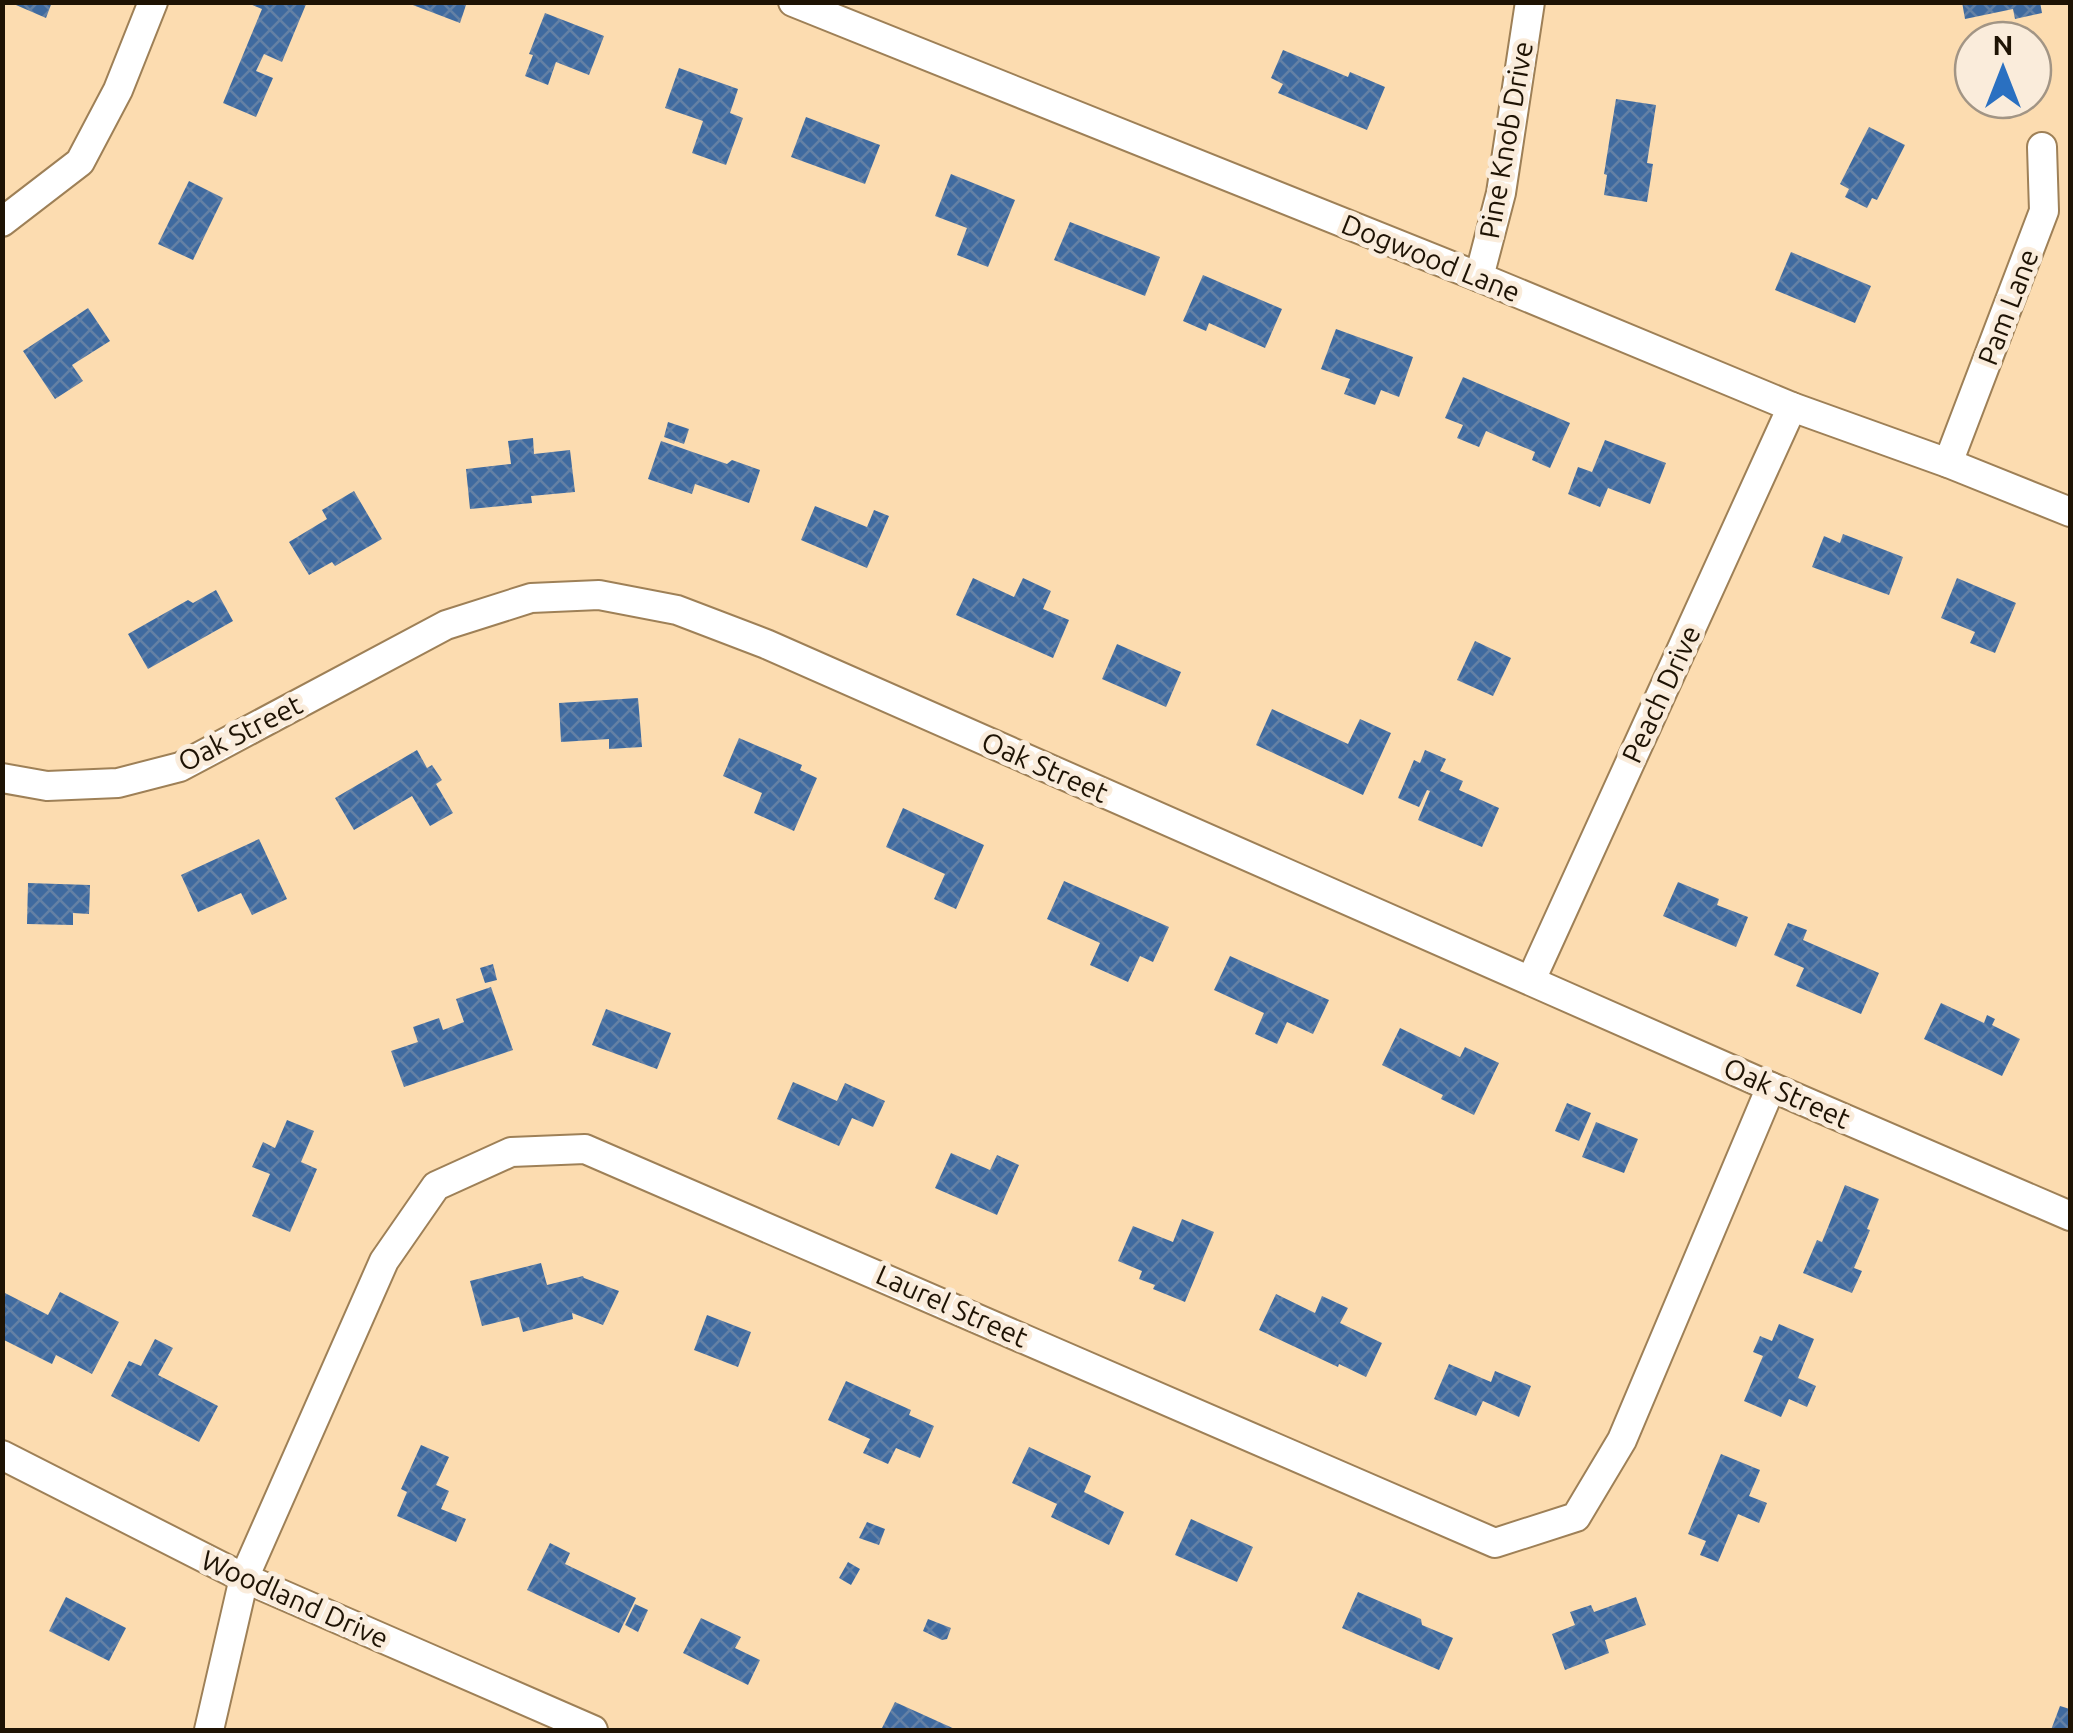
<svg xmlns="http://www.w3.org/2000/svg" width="2073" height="1733" viewBox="0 0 2073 1733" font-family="Ubuntu,sans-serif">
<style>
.building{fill:url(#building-cross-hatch)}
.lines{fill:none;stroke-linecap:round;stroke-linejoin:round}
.street-casing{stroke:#9e8057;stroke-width:32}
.street{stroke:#fff;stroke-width:28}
.labels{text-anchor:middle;stroke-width:10;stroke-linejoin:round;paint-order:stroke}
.street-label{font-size:28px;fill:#1e1304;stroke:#faecdb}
</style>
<defs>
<pattern id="building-cross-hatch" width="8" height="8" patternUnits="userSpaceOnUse" patternTransform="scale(2.5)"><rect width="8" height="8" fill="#3f6a9f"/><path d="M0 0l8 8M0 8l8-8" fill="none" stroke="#6481a5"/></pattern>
</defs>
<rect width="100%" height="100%" fill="#fcdcb0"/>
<g class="building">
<path d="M9,2H52L46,18Z"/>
<path d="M245,2H307L282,62L264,54L256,71L273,78L256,117L223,103L262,9Z"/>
<path d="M405,2H467L460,23Z"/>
<path d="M1962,2H2040L2042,13L2015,19L2013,9L1965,19Z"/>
<path d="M545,13L604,36L589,75L556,62L548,85L525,76L533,55L529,54Z"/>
<path d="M1283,50L1348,77L1350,72L1385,87L1367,130L1278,93L1283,84L1271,78Z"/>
<path d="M679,68L738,89L730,113L743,118L726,165L692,153L703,121L665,108Z"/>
<path d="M1616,99L1656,105L1647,163L1653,164L1647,202L1604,195L1607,175L1604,174Z"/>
<path d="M806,117L880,145L865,184L791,157Z"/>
<path d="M1869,127L1905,145L1877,200L1872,198L1867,208L1845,197L1849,189L1840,184Z"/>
<path d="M951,174L1015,200L988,267L957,255L967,228L935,216Z"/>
<path d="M189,181L223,198L193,260L158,244Z"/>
<path d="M1070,222L1160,257L1145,296L1054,260Z"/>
<path d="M1791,252L1871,286L1855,323L1775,290Z"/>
<path d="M1203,275L1282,309L1265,348L1209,323L1206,331L1183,321Z"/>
<path d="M88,308L110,341L72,365L83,381L55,399L23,351Z"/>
<path d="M1336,329L1413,357L1399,397L1381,390L1375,405L1344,394L1350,379L1321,369Z"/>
<path d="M1463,377L1570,423L1550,468L1532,460L1535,452L1486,431L1479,447L1457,438L1463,425L1445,418Z"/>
<path d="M668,422L689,429L684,444L664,437Z"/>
<path d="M533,438L534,454L570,450L575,492L531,496L532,503L470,509L466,469L511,464L508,441Z"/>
<path d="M1605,440L1666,463L1650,504L1608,488L1600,507L1568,494L1578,467L1592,472Z"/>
<path d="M661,441L727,464L732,460L760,470L749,503L695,484L692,494L648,479Z"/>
<path d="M354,491L382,539L335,566L332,562L309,575L289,542L327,519L322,510Z"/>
<path d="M815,506L867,527L874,510L889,516L867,568L801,540Z"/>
<path d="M1843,534L1903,557L1889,595L1812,567L1824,536L1840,543Z"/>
<path d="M973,578L1014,597L1023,578L1051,591L1043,609L1069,620L1053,658L956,615Z"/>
<path d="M1957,578L2016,603L1995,653L1970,643L1975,632L1941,618Z"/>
<path d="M216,590L233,621L148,669L128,634L188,600L193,603Z"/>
<path d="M1475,641L1511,658L1493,696L1457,680Z"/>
<path d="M1117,644L1181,672L1166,707L1102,679Z"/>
<path d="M638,698L642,747L609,749V739L561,742L559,703Z"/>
<path d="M1272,709L1348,744L1360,719L1391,733L1363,795L1256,745Z"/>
<path d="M739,738L802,765L800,770L817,778L794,831L754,813L762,793L723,776Z"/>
<path d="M417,750L427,768L432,765L442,780L436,784L453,813L430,826L412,796L354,830L335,798Z"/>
<path d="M1425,750L1446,759L1440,771L1463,781L1459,790L1499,808L1482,847L1418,820L1430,791L1427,790L1419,807L1398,798L1414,760L1420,763Z"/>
<path d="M903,808L984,845L956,909L934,899L945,874L886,847Z"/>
<path d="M259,839L287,899L252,915L241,893L198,912L181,875Z"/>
<path d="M1064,881L1169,927L1153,962L1140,956L1128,982L1090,965L1100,943L1047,919Z"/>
<path d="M1678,882L1719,899L1717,905L1748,917L1736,947L1663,916Z"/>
<path d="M28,883L90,885L89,914L73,913V925L27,924Z"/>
<path d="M1788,923L1807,930L1803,940L1879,973L1861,1014L1796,986L1804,968L1774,955Z"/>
<path d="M1230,956L1329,1000L1313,1034L1287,1022L1277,1044L1255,1034L1264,1013L1214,990Z"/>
<path d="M493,964L497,980L485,983L480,968Z"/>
<path d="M491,987L513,1050L404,1087L391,1051L418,1042L413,1027L439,1018L443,1030L464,1022L456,999Z"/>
<path d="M1941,1003L1984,1023L1987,1015L1995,1019L1992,1025L2020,1039L2002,1076L1924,1039Z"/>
<path d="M606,1009L671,1033L657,1069L592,1045Z"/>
<path d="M1400,1028L1460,1057L1465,1047L1499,1063L1474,1115L1441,1099L1443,1095L1382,1065Z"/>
<path d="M793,1082L837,1101L845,1083L885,1101L873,1127L852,1118L839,1146L777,1119Z"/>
<path d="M1567,1103L1591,1113L1579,1141L1555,1131Z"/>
<path d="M287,1120L314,1131L301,1162L317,1169L290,1232L252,1216L270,1174L252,1167L263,1142L275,1148Z"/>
<path d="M1596,1122L1638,1139L1624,1173L1582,1157Z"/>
<path d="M951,1153L990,1170L997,1155L1019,1165L997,1215L935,1188Z"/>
<path d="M1845,1185L1879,1199L1867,1229L1870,1230L1854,1268L1862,1271L1852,1293L1803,1273L1817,1240L1822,1242Z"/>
<path d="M1182,1219L1214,1232L1185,1302L1153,1289L1155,1285L1139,1279L1142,1271L1118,1261L1133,1226L1173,1242Z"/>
<path d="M541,1263L547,1285L583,1276L584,1278L619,1291L603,1325L572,1313L573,1319L523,1332L519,1317L482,1326L470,1281Z"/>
<path d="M60,1292L119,1322L92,1374L56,1355L52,1364L2,1339V1297L5,1293L48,1315Z"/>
<path d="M1276,1294L1315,1313L1322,1296L1348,1308L1340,1323L1382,1343L1366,1377L1339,1364L1338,1367L1259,1330Z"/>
<path d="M707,1315L751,1332L738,1367L694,1350Z"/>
<path d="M1779,1324L1814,1339L1798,1378L1816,1386L1807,1407L1789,1399L1781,1417L1744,1401L1763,1356L1753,1352L1760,1336L1772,1341Z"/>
<path d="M155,1339L173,1348L158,1375L218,1406L199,1442L111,1396L129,1361L141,1366Z"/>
<path d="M1449,1364L1491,1382L1495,1371L1531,1386L1519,1417L1483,1401L1476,1416L1434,1399Z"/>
<path d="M846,1381L911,1410L909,1415L934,1426L920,1458L896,1448L888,1464L863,1453L870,1439L828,1420Z"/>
<path d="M421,1445L449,1457L436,1485L449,1491L441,1509L466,1519L456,1542L397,1516L407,1492L401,1489Z"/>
<path d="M1029,1447L1091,1476L1084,1492L1124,1512L1109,1545L1051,1517L1057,1504L1012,1483Z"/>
<path d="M1721,1454L1760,1470L1749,1496L1767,1503L1759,1523L1738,1514L1718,1562L1700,1555L1706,1541L1688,1534Z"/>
<path d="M1191,1519L1253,1547L1237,1582L1175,1555Z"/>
<path d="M867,1522L885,1529L879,1545L859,1538Z"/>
<path d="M550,1543L570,1553L565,1564L636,1598L619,1633L527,1590Z"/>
<path d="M848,1562L860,1569L851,1585L839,1578Z"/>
<path d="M1358,1592L1421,1619L1422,1625L1453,1638L1439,1670L1342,1628Z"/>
<path d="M66,1597L126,1628L109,1661L49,1631Z"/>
<path d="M1636,1597L1646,1625L1605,1640L1609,1653L1565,1670L1552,1634L1575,1625L1570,1612L1591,1605L1594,1612Z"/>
<path d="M635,1604L648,1610L638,1632L625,1625Z"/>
<path d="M701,1618L741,1637L735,1648L760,1660L748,1685L683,1653Z"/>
<path d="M928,1619L951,1628L947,1639L942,1640L923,1631Z"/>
<path d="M895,1702L957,1730H881Z"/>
<path d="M2060,1706L2070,1709V1730H2051Z"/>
</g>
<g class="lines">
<g class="street-casing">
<g id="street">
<path d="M793,2L1479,277L1792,407L1948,463L2070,512"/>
<path d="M2,222L80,162L118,90L153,2"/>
<path d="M1479,277L1501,193L1530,2"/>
<path d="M1948,463L2044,211L2042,147"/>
<path d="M2,778L47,786L118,783L180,767L446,625L531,598L599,595L677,610L766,644L1771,1087L2070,1216"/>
<path d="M1531,980L1792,407"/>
<path d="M2,1455L244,1578L593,1730"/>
<path d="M209,1730L244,1578L384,1261L436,1186L511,1152L585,1149L1495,1543L1576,1517L1622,1440L1771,1087"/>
</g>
</g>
<use href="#street" class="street"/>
</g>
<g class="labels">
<g class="street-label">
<text transform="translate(1506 140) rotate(-80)" y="10">Pine Knob Drive</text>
<text transform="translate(1431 258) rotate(22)" y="10">Dogwood Lane</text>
<text transform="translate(2008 307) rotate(-69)" y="10">Pam Lane</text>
<text transform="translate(1661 694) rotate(-65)" y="10">Peach Drive</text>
<text transform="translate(240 733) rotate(-27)" y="10">Oak Street</text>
<text transform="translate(1045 767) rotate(24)" y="10">Oak Street</text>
<text transform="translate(1787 1093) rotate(24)" y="10">Oak Street</text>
<text transform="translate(952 1306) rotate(24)" y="10">Laurel Street</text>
<text transform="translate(295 1599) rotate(24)" y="10">Woodland Drive</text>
</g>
</g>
<rect width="2073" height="1733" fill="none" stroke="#1e1304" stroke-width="10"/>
<g transform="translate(2003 70)"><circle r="48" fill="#faecdb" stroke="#a29585" stroke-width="2.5"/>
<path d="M0-8L18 38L0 25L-18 38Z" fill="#2a70c1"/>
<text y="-15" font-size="28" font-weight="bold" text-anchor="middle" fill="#1e1304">N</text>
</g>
</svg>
